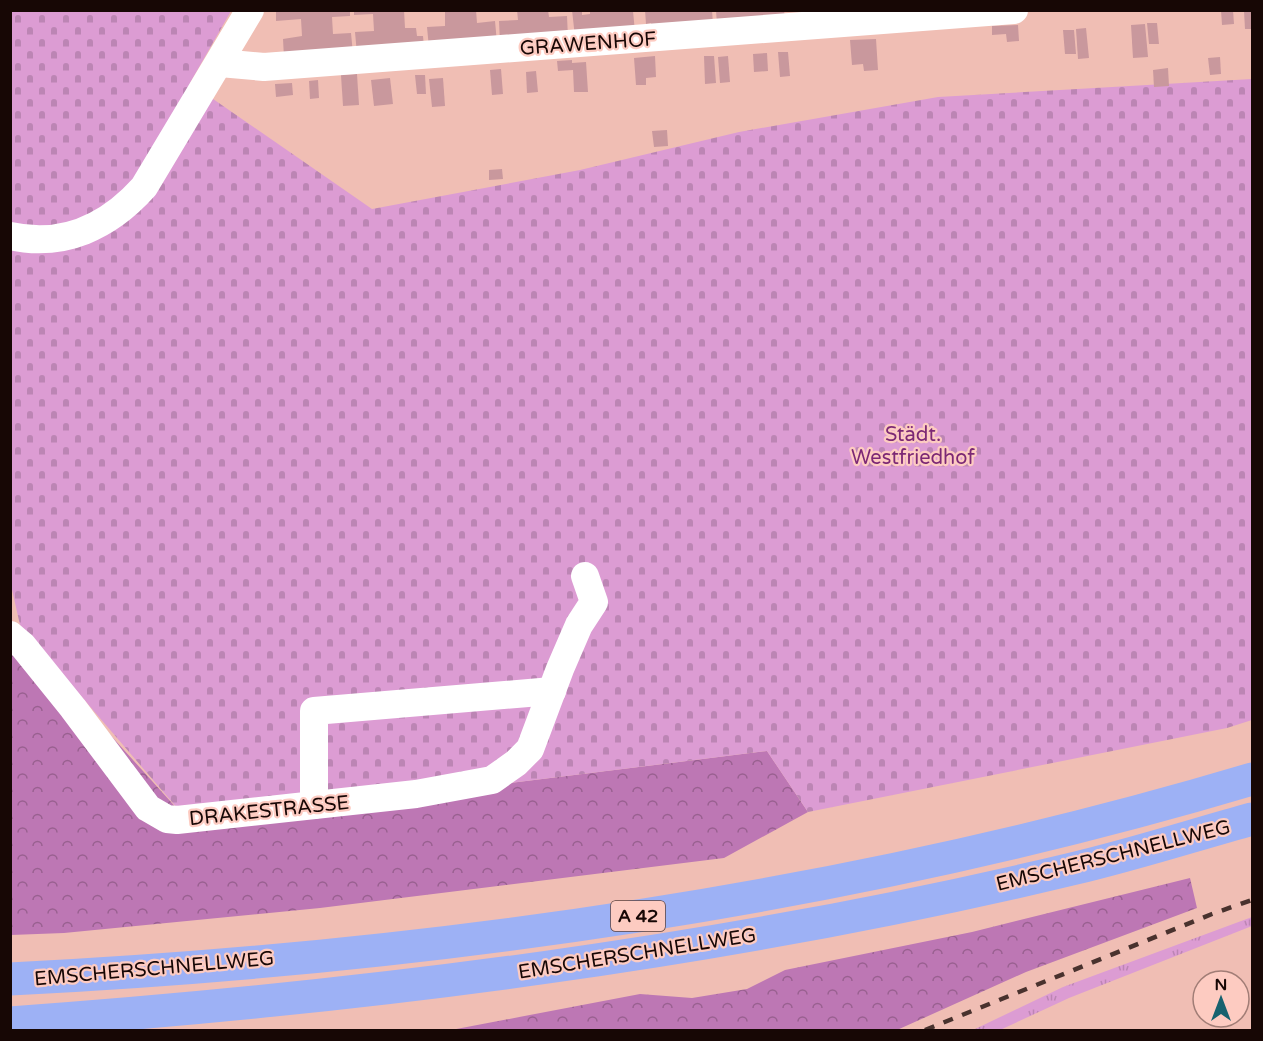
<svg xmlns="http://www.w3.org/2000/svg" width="1263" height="1041" viewBox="0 0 1263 1041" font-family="'Varela Round',sans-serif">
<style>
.grass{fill:url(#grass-tufts)}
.forest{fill:url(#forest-crowns)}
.cemetery{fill:url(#cemetery-stones)}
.building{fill:#c9989d}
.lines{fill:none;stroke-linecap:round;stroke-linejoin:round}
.minor{stroke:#fff;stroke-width:28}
.highway{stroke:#9db1f5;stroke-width:33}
.rail{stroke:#49322e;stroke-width:4.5;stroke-dasharray:10 10;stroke-linecap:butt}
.labels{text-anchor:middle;stroke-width:4.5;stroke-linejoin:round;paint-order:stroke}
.shield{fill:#fdcbc1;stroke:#5c423d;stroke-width:1.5}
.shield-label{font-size:18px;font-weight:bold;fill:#170705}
.street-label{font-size:20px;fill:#170705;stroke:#fdcbc1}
.park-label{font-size:20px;fill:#7c2875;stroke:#fdcbc1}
</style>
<defs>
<pattern id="grass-tufts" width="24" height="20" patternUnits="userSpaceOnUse" patternTransform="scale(1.5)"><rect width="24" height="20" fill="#dc9cd3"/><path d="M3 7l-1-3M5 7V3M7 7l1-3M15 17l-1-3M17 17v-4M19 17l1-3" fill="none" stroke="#bc85b4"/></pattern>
<pattern id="forest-crowns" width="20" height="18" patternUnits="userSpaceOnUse" patternTransform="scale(1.5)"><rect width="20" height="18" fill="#bd77b4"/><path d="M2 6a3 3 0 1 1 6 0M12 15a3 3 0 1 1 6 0" fill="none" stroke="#996090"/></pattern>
<pattern id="cemetery-stones" width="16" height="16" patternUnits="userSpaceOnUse" patternTransform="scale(1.5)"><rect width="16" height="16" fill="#dc9cd3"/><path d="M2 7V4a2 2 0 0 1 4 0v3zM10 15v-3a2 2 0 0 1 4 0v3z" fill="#bc85b4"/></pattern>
</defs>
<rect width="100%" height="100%" fill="#f0beb4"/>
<path class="grass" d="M1252,917V926L1069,998L1000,1030H973L1063,987Z"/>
<g class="forest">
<path d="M10,624L190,823L767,751L808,812L724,858L320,908L64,933L11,935Z"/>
<path d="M1190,878L1197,908L1026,972L897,1030H451L640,994L692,998L747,989L785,970L972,932Z"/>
</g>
<path class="cemetery" d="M10,11H231L190,83L372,209L580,170L739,132L938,97L1252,79V720L1227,728L808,812L767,751L190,823L20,625L11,585Z"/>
<g class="building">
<path d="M276,10H350V16L332,17L333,34L351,33L353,54L284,58L283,39L302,36L301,19L276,21Z"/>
<path d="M354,10H404L405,28H416L417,36H423L424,47L357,54L355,32L374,31L373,14L354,15Z"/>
<path d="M445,10H476L477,23L495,21L497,43L429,48L427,27L445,26Z"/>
<path d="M517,10H548L549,17L567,16L568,38L500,43L499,21L518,20Z"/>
<path d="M572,10H582V15L590,14V10L633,11L635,32L575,37Z"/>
<path d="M645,10H712L713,25L652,31L651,23L646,24Z"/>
<path d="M716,10H784L785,19L717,25Z"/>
<path d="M1221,10H1233L1234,24L1222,25Z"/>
<path d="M1252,10V29H1245L1244,11Z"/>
<path d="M1147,23H1157L1159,44H1149Z"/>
<path d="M1145,24L1148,57L1133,58L1131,25Z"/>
<path d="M1018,25L1019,41L1007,42L1006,34L992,35V26Z"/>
<path d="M1086,28L1089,58L1078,59L1076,29Z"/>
<path d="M1063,30H1074L1076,54H1065Z"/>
<path d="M876,39L878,70L864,71L863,64L852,65L850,40Z"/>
<path d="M778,52H788L790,76L780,77Z"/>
<path d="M767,53L768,71L754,72L753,54Z"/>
<path d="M655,56L656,77L646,78V85H636L634,58Z"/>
<path d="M704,56H714L716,83L705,84Z"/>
<path d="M728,56L730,82L720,83L718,57Z"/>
<path d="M1220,57L1221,74L1210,75L1208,58Z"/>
<path d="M572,60V63L586,62L588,92H574L573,70L558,71L557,61Z"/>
<path d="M1168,68L1169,86L1154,87L1153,70Z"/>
<path d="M501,69L503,94L492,95L490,70Z"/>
<path d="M536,71L538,92L527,93L526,72Z"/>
<path d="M357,74L359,105L343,106L341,75Z"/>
<path d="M415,75H425L426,94H417Z"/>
<path d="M390,78L393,104L374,106L371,80Z"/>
<path d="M443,78L445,106L432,107L429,79Z"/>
<path d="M318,80L319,98L310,99L309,81Z"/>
<path d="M292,83L293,95L276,97L275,84Z"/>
<path d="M667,130L668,146L654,147L652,131Z"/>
<path d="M502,169L503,179L489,180V170Z"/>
</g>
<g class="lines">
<g class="minor">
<path d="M220,63L264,67L1014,10"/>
<path d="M10,236C64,248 109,226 144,187L250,10"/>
<path d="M10,635L23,646L73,708L148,808L167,819L177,820L416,794L492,780L516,763L530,749L560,669L579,625L594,602L585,576"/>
<path d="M314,805V711L552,691"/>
</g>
<g class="highway">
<path d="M10,979C429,958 850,899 1252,779"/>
<path d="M10,1023C369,997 726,952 1076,868C1135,854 1194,835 1252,819"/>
</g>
<path class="rail" d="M925,1030L1212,914L1252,900"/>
</g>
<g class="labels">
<rect class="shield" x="611" y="901" width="54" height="30" rx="4.5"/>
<g class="shield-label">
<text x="638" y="922">A 42</text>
</g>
<g class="street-label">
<text transform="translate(588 43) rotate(-4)" y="7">GRAWENHOF</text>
<text transform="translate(269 810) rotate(-6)" y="7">DRAKESTRASSE</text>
<text transform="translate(1113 855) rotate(-14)" y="7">EMSCHERSCHNELLWEG</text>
<text transform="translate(637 953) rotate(-9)" y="7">EMSCHERSCHNELLWEG</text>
<text transform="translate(154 968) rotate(-5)" y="7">EMSCHERSCHNELLWEG</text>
</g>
<g class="park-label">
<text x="913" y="441">Städt.<tspan x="913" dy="23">Westfriedhof</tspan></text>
</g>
</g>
<rect width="1263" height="1041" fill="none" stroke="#170705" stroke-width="24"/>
<g transform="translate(1221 999)"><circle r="28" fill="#fdcbc1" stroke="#a17d76" stroke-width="1.5"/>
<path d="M0-4.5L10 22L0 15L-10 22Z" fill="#17626f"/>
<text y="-9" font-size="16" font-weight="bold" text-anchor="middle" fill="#170705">N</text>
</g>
</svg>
